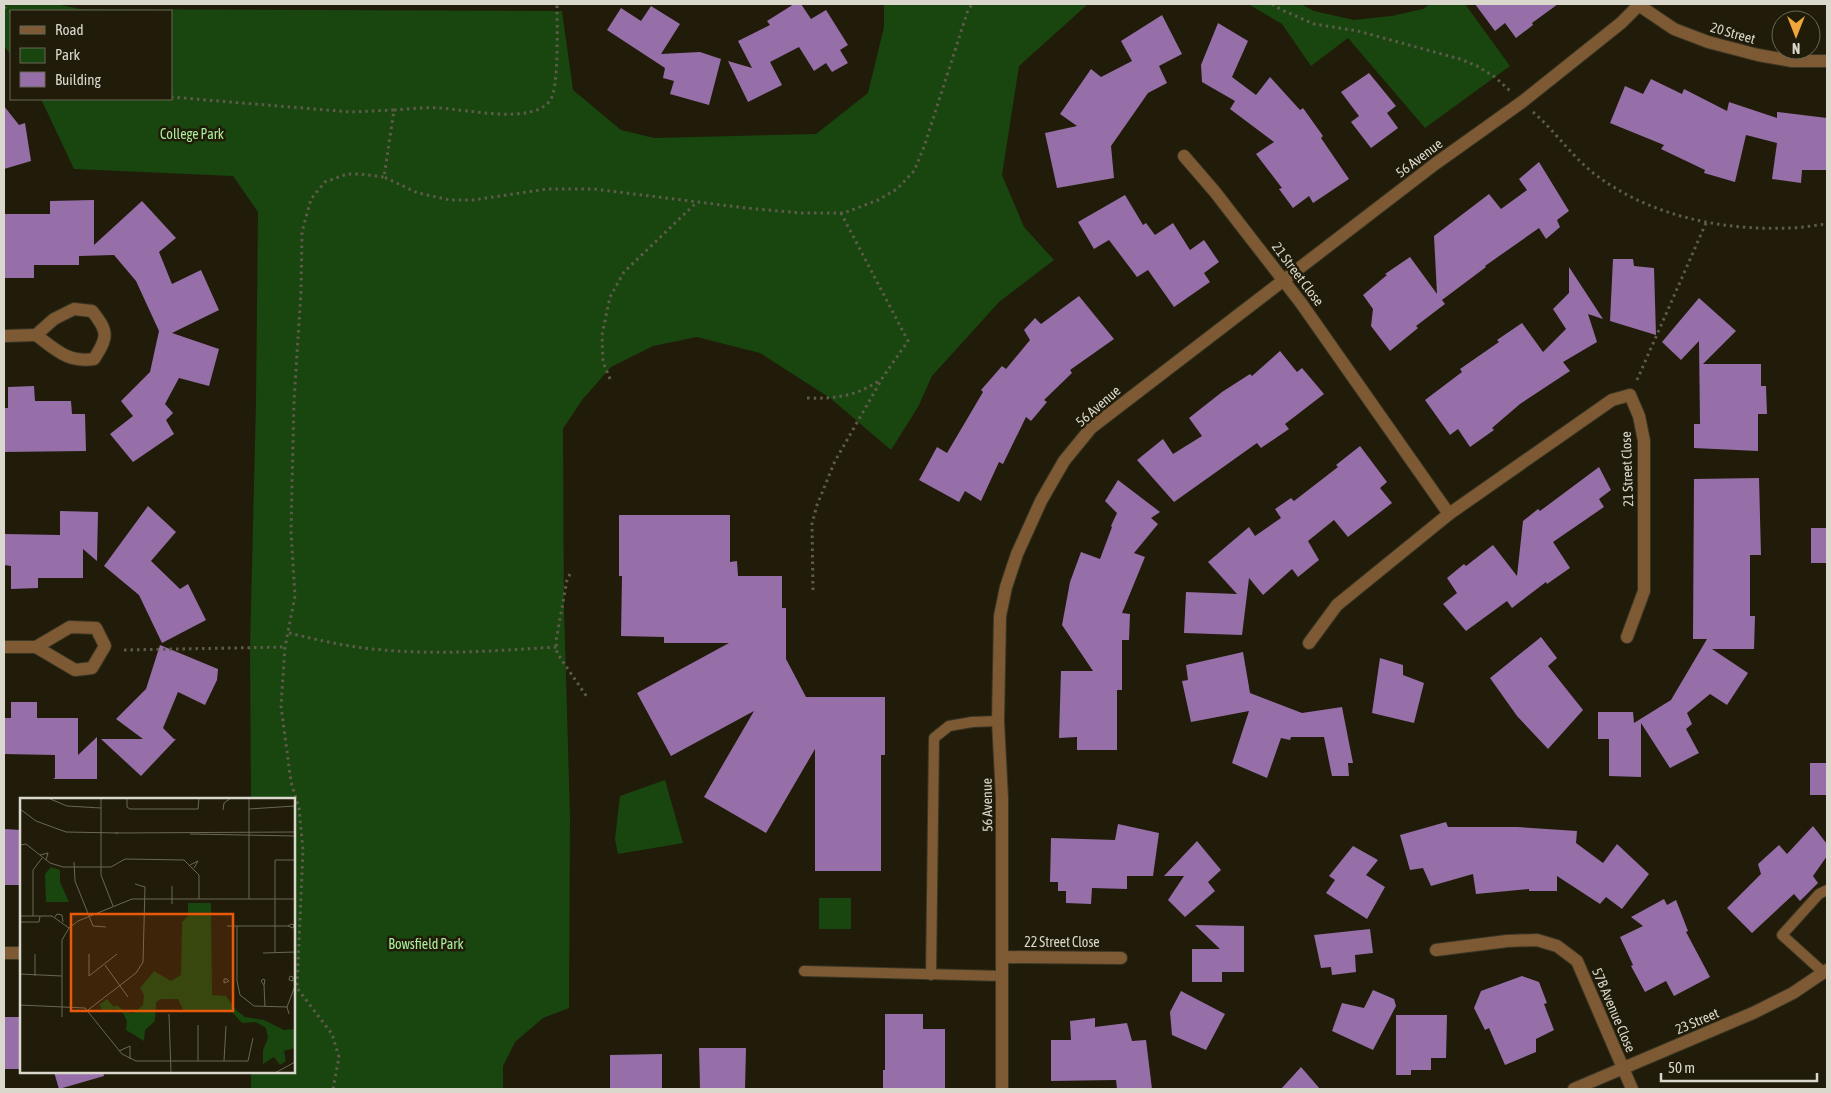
<svg xmlns="http://www.w3.org/2000/svg" width="1831" height="1093" viewBox="0 0 1831 1093" font-family="'Asap Condensed',sans-serif">
<style>
.green{fill:#19450f}
.building{fill:#966fa9}
.lines{fill:none;stroke-linecap:round;stroke-linejoin:round}
.service-casing{stroke:#3a3624;stroke-width:12}
.minor-casing{stroke:#3a3624;stroke-width:14}
.tertiary-casing{stroke:#3a3624;stroke-width:14}
.path{stroke:#5e5b4b;stroke-width:3;stroke-dasharray:2.5 4;stroke-linecap:butt}
.service{stroke:#7d5934;stroke-width:10}
.minor{stroke:#7d5934;stroke-width:12}
.tertiary{stroke:#7d5934;stroke-width:12}
.labels{text-anchor:middle;stroke-width:5;stroke-linejoin:round;paint-order:stroke}
.street-label{font-size:14px;fill:#dad8cd;stroke:#201c09}
.park-label{font-size:14px;fill:#a9ec9c;stroke:#201c09}
.inset-road{fill:none;stroke:#6a6757;stroke-width:1}
.view{fill:#e8590c;fill-opacity:0.15;stroke:#e8590c;stroke-width:2.5}
.inset-edge{fill:none;stroke:#dad8cd;stroke-width:2.5}
</style>
<rect width="100%" height="100%" fill="#201c09"/>
<g class="green">
<path d="M4,4H56L80,9L562,11L573,90L621,130L654,138L816,134L868,93L884,27V4H1088L1019,66L1002,175L1024,227L1054,260L999,302L932,376L918,407L891,450L830,398L760,353L697,337L653,346L611,367L582,400L563,429L564,607L570,817L569,1008L543,1018L515,1042L503,1066V1089H251V1072H294V799H251L250,649L256,400L258,212L233,176L74,169L41,99H171V11H11V55L4,46Z"/>
<path d="M1248,4H1301L1314,11L1354,20L1391,16L1423,9L1430,4H1465L1510,66L1425,128L1348,38L1311,66L1282,24Z"/>
<path d="M665,780L683,843L618,854L615,839L620,796Z"/>
<rect x="819" y="898" width="32" height="31"/>
</g>
<g class="building">
<path d="M794,4H801L811,19L826,10L848,45L840,50L848,63L832,72L826,63L814,71L799,47L770,62L782,85L748,102L728,61L752,68L738,41L770,25L767,21Z"/>
<path d="M1475,4H1558L1532,23L1533,25L1516,38L1505,23L1495,31Z"/>
<path d="M651,6L680,24L661,54L700,52L721,59L709,105L670,94L674,81L663,78L665,68L607,30L621,8L641,21Z"/>
<path d="M1162,15L1182,54L1159,66L1167,83L1148,93L1111,146L1114,178L1057,188L1045,133L1077,126L1060,114L1091,69L1101,77L1132,61L1121,41Z"/>
<path d="M1218,23L1248,41L1232,77L1256,95L1270,77L1300,110L1303,108L1323,136L1321,138L1349,179L1313,203L1309,196L1293,208L1279,189L1282,188L1256,154L1274,142L1230,109L1235,101L1202,82L1201,65Z"/>
<path d="M1369,73L1396,106L1387,113L1398,128L1371,148L1351,122L1359,116L1341,92Z"/>
<path d="M1651,79L1682,94L1684,89L1727,111L1729,102L1777,118V112L1827,118V170H1802L1801,183L1772,179L1777,143L1746,135L1735,182L1704,173L1705,170L1661,149L1664,145L1610,123L1625,86L1643,94Z"/>
<path d="M4,106L19,125L25,123L31,161L4,169Z"/>
<path d="M1539,162L1569,211L1557,220L1560,227L1546,239L1539,228L1485,266L1486,267L1442,300L1445,304L1416,326L1418,328L1390,351L1371,326L1373,309L1363,295L1387,275L1385,274L1410,257L1437,294L1434,236L1489,194L1501,209L1527,190L1519,179Z"/>
<path d="M1125,195L1143,225L1146,223L1155,235L1173,223L1190,250L1204,240L1219,262L1204,273L1210,282L1174,307L1148,270L1137,277L1109,240L1094,249L1078,222Z"/>
<path d="M94,200V245L142,201L176,238L159,252L172,284L201,270L219,310L172,333L219,349L209,386L179,378L165,404L173,413L166,420L174,434L133,462L110,434L133,416L121,401L150,372L159,331L136,281L114,255L79,256V265H34V278H5L4,214H50V201Z"/>
<path d="M1613,259H1633L1634,266L1654,268L1656,335L1610,321Z"/>
<path d="M1569,267L1603,319L1588,314L1597,342L1563,362L1570,371L1520,404L1492,428L1494,430L1470,447L1458,429L1450,435L1425,400L1462,372L1460,369L1499,342L1497,340L1522,323L1543,352L1566,329L1553,309L1569,293Z"/>
<path d="M1079,296L1114,339L1070,370L1072,373L1044,400L1047,402L1031,421L1026,417L1003,464L999,462L981,501L965,491L959,502L919,480L937,447L947,453L983,392L981,390L1002,366L1006,369L1030,340L1024,330L1035,318L1041,324Z"/>
<path d="M1699,298L1736,331L1703,364H1761V386H1766L1767,414H1758V451L1694,448V424H1700L1699,341L1681,360L1662,342Z"/>
<path d="M1280,351L1297,372L1302,368L1324,394L1285,424L1289,429L1261,448L1257,443L1174,502L1137,460L1163,439L1173,454L1202,436L1189,418L1222,392L1250,374L1252,376Z"/>
<path d="M34,386L35,401H71L72,414H85L86,451L4,452V408H8V387Z"/>
<path d="M1360,446L1387,482L1380,488L1392,503L1348,537L1334,520L1308,541L1319,560L1298,577L1292,569L1263,595L1249,578L1242,635L1184,633L1186,592L1237,594L1208,562L1249,527L1255,536L1281,518L1275,509L1291,498L1294,501L1338,467L1336,465Z"/>
<path d="M1599,467L1611,490L1599,499L1604,507L1553,542L1570,568L1547,584L1546,582L1512,608L1507,601L1466,631L1443,604L1457,593L1447,578L1464,564L1466,566L1493,545L1517,576L1523,521L1538,509L1540,511Z"/>
<path d="M1759,478L1761,555H1750V616H1755L1754,649H1712L1748,673L1727,705L1710,694L1687,713L1692,724L1686,729L1699,753L1670,768L1641,723V777L1609,776V739H1598V712H1633L1634,723L1671,700L1707,639H1693L1694,479Z"/>
<path d="M1118,480L1160,512L1151,518L1158,524L1134,553L1145,557L1122,613L1130,614L1129,640H1122V690H1117V750H1077V737L1059,738L1061,671H1093L1062,625L1070,582L1081,552L1100,559L1112,527L1111,526L1117,513L1105,501Z"/>
<path d="M148,506L176,532L151,561L180,589L188,584L206,620L162,643L139,595L104,566Z"/>
<path d="M60,511L98,512L97,561L83,549V578H38V588L11,589V566L4,565V534L60,535Z"/>
<path d="M619,515H730V562L737,561L738,576H782V608H786V659L806,697H885V755H881V871H815V749L766,833L704,797L754,711L671,756L637,693L729,643H664V637L621,636L622,576H619Z"/>
<rect x="1811" y="528" width="16" height="35"/>
<path d="M1541,637L1557,658L1548,666L1583,710L1548,749L1517,716L1490,678Z"/>
<path d="M160,645L218,669L217,680L205,705L178,692L163,728L174,739H176L141,776L101,739H143L116,719L146,689Z"/>
<path d="M1243,652L1250,693L1302,713L1342,707L1353,763H1348L1349,776H1332L1324,737H1291L1290,740L1281,738L1267,778L1232,763L1249,711L1191,722L1182,681L1188,680L1186,665Z"/>
<path d="M1380,658L1403,665V675L1424,683L1414,723L1372,713Z"/>
<path d="M11,702H37V718H78V755L97,737V779H53L55,778V755L4,754V718H11Z"/>
<rect x="1810" y="763" width="17" height="32"/>
<path d="M1446,822L1448,827H1517L1577,831L1576,843L1603,863L1617,844L1649,874L1622,909L1606,897L1600,904L1557,876V891H1529V889L1476,894L1473,874L1431,886L1423,868L1410,870L1400,835Z"/>
<path d="M1118,824L1159,833L1153,876H1127V889L1092,888L1091,904L1066,903V891H1058V882H1050L1051,838L1115,840Z"/>
<path d="M1813,826L1827,844V856L1813,876L1818,883L1800,901L1794,894L1752,933L1727,908L1761,874L1758,864L1779,845L1787,854Z"/>
<path d="M4,829L21,830V885H4Z"/>
<path d="M1197,841L1221,870L1208,882L1215,891L1185,917L1168,900L1184,876H1164Z"/>
<path d="M1353,846L1378,860L1366,875L1385,887L1367,919L1326,893L1335,880L1329,876Z"/>
<path d="M1664,899L1667,905L1676,900L1688,931L1686,932L1710,977L1674,996L1666,981L1645,992L1631,966L1633,965L1620,937L1643,926L1631,917Z"/>
<path d="M1195,925L1244,926V972H1222V982H1192V949H1220Z"/>
<path d="M1370,929L1373,953L1355,955L1356,972L1332,975L1331,967L1321,968L1314,935Z"/>
<path d="M1522,976L1539,982L1547,1003L1544,1004L1554,1030L1536,1039V1052L1505,1065L1489,1028L1485,1030L1474,1008L1481,991Z"/>
<path d="M1373,990L1394,999L1396,1006L1373,1050L1332,1031L1342,1003L1364,1008Z"/>
<path d="M1181,991L1225,1014L1206,1050L1172,1035L1170,1012Z"/>
<path d="M885,1014H923V1029H945V1089H883V1070H885Z"/>
<path d="M1396,1015H1447L1446,1058H1431V1070H1411V1075H1396Z"/>
<rect x="4" y="1017" width="17" height="52"/>
<path d="M1095,1018V1027L1127,1023L1132,1041L1146,1040L1152,1089H1117L1116,1080L1051,1081V1040H1071L1070,1021Z"/>
<path d="M699,1048H746L745,1089H700Z"/>
<path d="M662,1054V1089H610V1055Z"/>
<path d="M1301,1067L1320,1089H1281Z"/>
<path d="M54,1072H103L104,1076L59,1089Z"/>
</g>
<g class="lines">
<g class="service-casing">
<g id="service">
<path d="M804,971L1003,976"/>
<path d="M1824,973L1782,935L1819,894L1827,890"/>
<path d="M931,975L934,738L949,726L972,722L998,721"/>
</g>
</g>
<g class="minor-casing">
<g id="minor">
<path d="M1637,4L1674,29L1708,42L1758,55L1792,61H1827"/>
<path d="M1184,156L1215,192L1301,303L1449,514"/>
<path d="M74,309L92,311C109,332 108,337 94,359C68,363 56,350 36,335L54,319Z"/>
<path d="M4,336L36,335"/>
<path d="M70,627L96,628L105,646L92,668L75,670L36,647Z"/>
<path d="M1309,643L1337,605L1449,514L1612,400L1630,395L1639,416L1644,441V591L1627,637"/>
<path d="M4,647H36"/>
<path d="M1436,950L1507,941L1537,940L1557,946L1577,961L1632,1089"/>
<path d="M4,953H21"/>
<path d="M1003,957L1121,958"/>
<path d="M1002,1089V798L998,721L1000,616L1006,587L1017,554L1041,501L1064,461L1091,428L1435,164L1522,102L1621,23L1639,5"/>
</g>
</g>
<g class="tertiary-casing">
<path id="tertiary" d="M1574,1089L1753,1013L1793,993L1827,970"/>
</g>
<g class="path">
<path d="M1272,4L1282,10L1314,24L1358,31L1460,59L1477,66L1495,77L1510,91"/>
<path d="M4,7L11,12"/>
<path d="M171,97L350,112L394,110L384,177L418,193L450,200H473L547,189H594L746,208L801,213H844L878,200L897,189L914,171L924,147L967,13L972,4"/>
<path d="M394,110C409,109 425,107 440,108C465,109 535,126 551,99C559,85 557,22 557,4"/>
<path d="M1533,112C1554,130 1570,154 1592,172C1646,215 1721,231 1789,228C1802,228 1815,225 1827,224"/>
<path d="M610,379L603,362L602,335L610,297L624,272L696,203"/>
<path d="M1637,380L1706,223"/>
<path d="M807,398C835,399 858,396 881,379"/>
<path d="M570,574L567,580L556,641L557,653L587,697"/>
<path d="M813,590L812,524L817,505L835,461L883,377L908,341L841,213"/>
<path d="M289,633C314,639 339,645 364,648C428,656 493,651 557,647"/>
<path d="M124,650L285,647"/>
<path d="M333,1089L339,1057L332,1034L297,988L303,850L299,808L291,782L281,706L285,647L295,596L291,531L294,401L301,291L302,232L311,199L325,182L347,174H360L384,177"/>
</g>
<use href="#service" class="service"/>
<use href="#minor" class="minor"/>
<use href="#tertiary" class="tertiary"/>
</g>
<g class="labels">
<g class="street-label">
<text transform="translate(1733 33) rotate(16)" y="5">20 Street</text>
<text transform="translate(1419 158) rotate(-37)" y="5">56 Avenue</text>
<text transform="translate(1298 274) rotate(53)" y="5">21 Street Close</text>
<text transform="translate(1098 406) rotate(-41)" y="5">56 Avenue</text>
<text transform="translate(1627 469) rotate(-92)" y="5">21 Street Close</text>
<text transform="translate(987 805) rotate(-91)" y="5">56 Avenue</text>
<text x="1062" y="947">22 Street Close</text>
<text transform="translate(1614 1010) rotate(67)" y="5">57B Avenue Close</text>
<text transform="translate(1697 1021) rotate(-23)" y="5">23 Street</text>
</g>
<g class="park-label">
<text x="192" y="139">College Park</text>
<text x="426" y="949">Bowsfield Park</text>
</g>
</g>
<g transform="translate(20 798)">
<rect width="275" height="275" fill="#201c09"/>
<path d="M31,69L40,72V84L49,104H26L25,76ZM168,105H191L192,197L206,198L216,212L225,219L244,222L264,232L275,231V250L264,253L266,263L260,267L254,259L243,266V252L248,240L246,230L236,224L222,225L211,213L163,212L158,201H141L136,204L135,223L125,232L124,243L106,232L107,223L103,215L93,211L84,214L79,207L87,201L94,209L97,207L105,214L114,215L123,207L124,197L120,190L134,173L151,183L161,177L162,124L168,118Z" fill="#19450f"/>
<path class="inset-road" d="M28,0L47,8L81,10M81,0V77L93,108M107,0V9L110,11H178L179,0M229,0V101M0,11L16,23L46,34L98,35M229,11L275,8M203,12L204,5L211,0M95,35L275,34M170,36L275,38M0,47L6,46L30,65L43,69H91L105,61L164,62L179,77V101M20,57L28,55L26,62M54,64L55,83L73,128L86,129M170,67L178,63L174,70M152,106V88M0,118H32L49,130M13,118V72L22,60M35,119L37,116L42,117L43,124M0,124H19L20,118M271,126L274,127L273,130L268,128ZM207,128H268M217,128V183L220,197L234,208L267,209M255,154V62H275M243,155L275,154M15,156V178M69,156V178L97,156M85,167L108,199M0,176L42,178M270,178L273,179V183L269,182ZM204,181H207L209,183L204,185ZM243,181L245,182L244,187L241,183ZM244,187L245,209M0,207L65,210L102,256L116,263H228L233,240M68,212L116,175L123,164L125,89L115,86M149,216L151,275M269,216L267,209L275,188M42,219V142L49,130L58,123L112,101H275M178,227V263M99,253L110,248V261M204,263L206,228M255,275L275,264"/>
<path class="view" d="M51,116H213V213H51Z"/>
<rect width="275" height="275" class="inset-edge"/>
</g>
<rect width="1831" height="1093" fill="none" stroke="#dad8cd" stroke-width="10"/>
<rect x="10" y="10" width="162" height="90" fill="#201c09" stroke="#6a6757"/>
<rect x="20" y="26" width="25" height="8" fill="#7d5934" stroke="#6a6757"/>
<text x="55" y="35" font-size="15" fill="#dad8cd">Road</text>
<rect x="20" y="48" width="25" height="15" fill="#19450f" stroke="#6a6757"/>
<text x="55" y="60" font-size="15" fill="#dad8cd">Park</text>
<rect x="20" y="72" width="25" height="15" fill="#966fa9" stroke="#6a6757"/>
<text x="55" y="85" font-size="15" fill="#dad8cd">Building</text>
<g transform="translate(1796 35) rotate(180)"><circle r="24" fill="#201c09" stroke="#6a6757"/>
<path d="M0-4L9 19L0 12L-9 19Z" fill="#efa73d"/>
<text y="-8" font-size="14" font-weight="bold" text-anchor="middle" fill="#dad8cd">N</text>
</g>
<path d="M1661 1073v8h156v-8" fill="none" stroke="#dad8cd" stroke-width="2.5"/>
<text x="1668" y="1073" font-size="15" fill="#dad8cd" stroke="#201c09" stroke-width="4" paint-order="stroke">50 m</text>
</svg>
